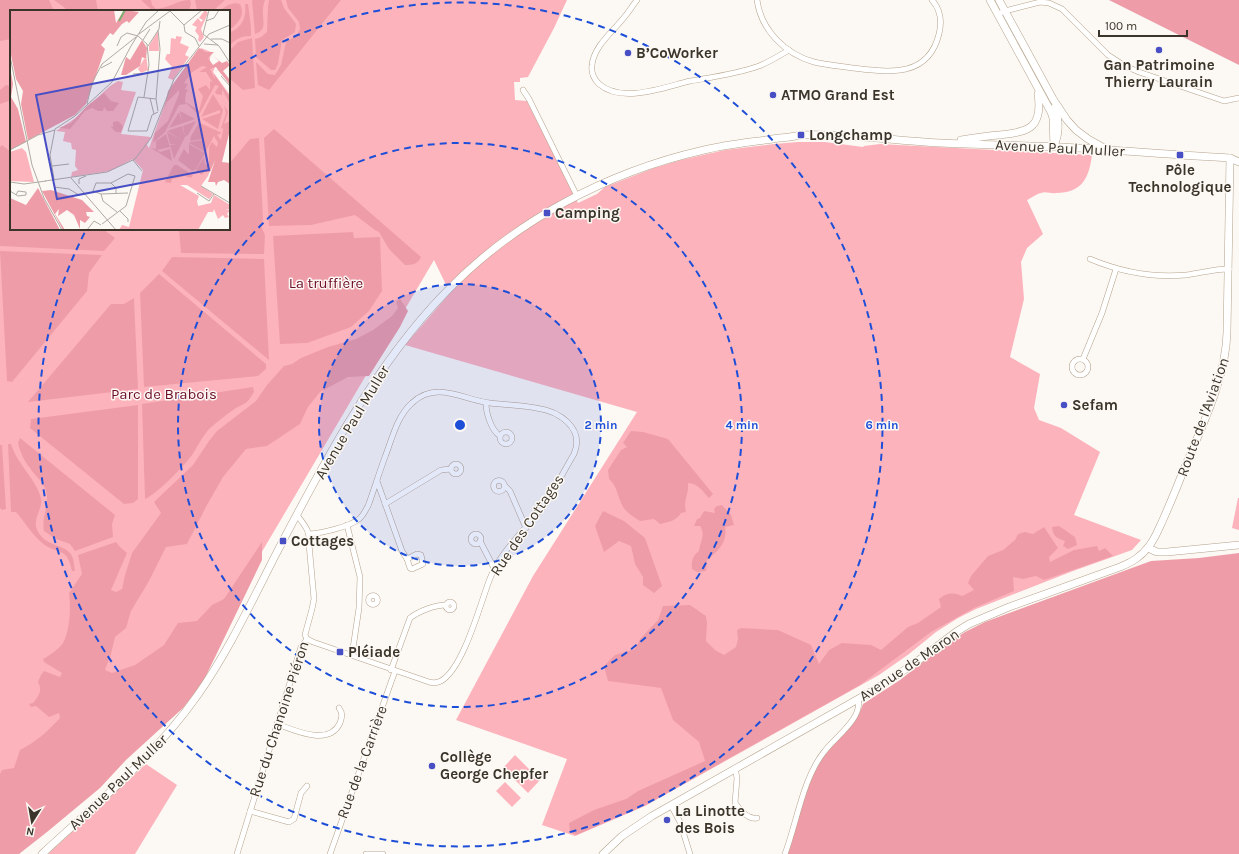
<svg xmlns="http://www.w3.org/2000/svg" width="1239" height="854" viewBox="0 0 1239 854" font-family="Karla,sans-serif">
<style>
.green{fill:#fdb3bc;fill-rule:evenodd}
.forest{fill:#ee9da8}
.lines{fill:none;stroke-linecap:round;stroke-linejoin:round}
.street-casing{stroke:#b4a28b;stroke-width:6}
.secondary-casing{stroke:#b4a28b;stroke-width:8}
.street{stroke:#fff;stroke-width:5}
.secondary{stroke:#fff;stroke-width:7}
.ring{fill:none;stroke:#1d4ed8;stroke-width:2;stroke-dasharray:7 5}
.poi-dot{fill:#484fc4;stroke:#fcf8f3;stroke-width:1.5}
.labels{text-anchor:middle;stroke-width:3;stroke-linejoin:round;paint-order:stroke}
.poi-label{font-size:15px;font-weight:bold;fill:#3b342a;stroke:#fcf8f3;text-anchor:start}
.street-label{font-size:15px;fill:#3b342a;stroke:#fcf8f3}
.park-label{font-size:15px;fill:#6d0e2a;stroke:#fcf8f3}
.inset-river{fill:none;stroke:#7fae72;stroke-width:2}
.inset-road{fill:none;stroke:#afaaa3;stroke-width:1}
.view{fill:#484fc4;fill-opacity:0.15;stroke:#484fc4;stroke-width:2}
.inset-edge{fill:none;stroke:#3b342a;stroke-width:2}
.centre{fill:#1d4ed8;stroke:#fcf8f3;stroke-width:2}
.ring-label{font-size:12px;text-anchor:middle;font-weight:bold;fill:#1d4ed8;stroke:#fcf8f3;stroke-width:3;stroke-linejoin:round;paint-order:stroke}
</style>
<rect width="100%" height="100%" fill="#fcf8f3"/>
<g class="green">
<path d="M0,0H567L554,28L528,77L520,78V82H514L515,100L527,101L578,203L597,194L605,187L654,168L681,160L725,150L774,144L798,142H825L863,147L864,146L880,144L898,145L1092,155C1089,178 1082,193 1056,193C1052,194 1045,191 1041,193C1036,194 1031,198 1027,200L1043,234L1027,248L1021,262L1024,299L1010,357L1040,374L1034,408L1039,420L1061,428L1100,452L1074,515L1141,540L1132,550L1073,571L976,609L958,618L936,632L909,654L879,675L645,806L575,836L542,825L567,759L456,720L533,576L637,412L405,345L450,293L434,260L240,589L0,854ZM11,11H229V229H11Z"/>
<path d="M1238,498H1239V530L1232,528Z"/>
<path d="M515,755L540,780L528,793L503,768Z"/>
<path d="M146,764L177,785L135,854H48Z"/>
<path d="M505,782L521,798L512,807L496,791Z"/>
</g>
<g class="forest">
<path d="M0,0H49L53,9L55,11H11V39L0,41Z"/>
<path d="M54,0H96L98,11H66L65,8Z"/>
<path d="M141,0H151L152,5L156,9C169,8 178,0 190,0L191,4L189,11H153Z"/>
<path d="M195,0H225L213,11H197Z"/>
<path d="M252,0H265C264,3 263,6 263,10C262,20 268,30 255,34Z"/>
<path d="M269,0H281L284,8L296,24L295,32L282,40L278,64L275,70H271L256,57L255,39L261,37L267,32L268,7Z"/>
<path d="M286,0H341L269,90L258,85L256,62L268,74L275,75L281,65L286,42L297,35L300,29L299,22L288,8Z"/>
<path d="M1109,0H1239V65Z"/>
<path d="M235,3L240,4C245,14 240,21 232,28H229V11H219L228,5Z"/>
<path d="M245,4H248L251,27V36C241,36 236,39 229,46V33C242,28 247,17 245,4Z"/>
<path d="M252,38L255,88L243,90L229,78V51L238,42Z"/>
<path d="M6,85L11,86V96L9,101L0,104V90Z"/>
<path d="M274,129L421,257C418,264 413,265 405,265L389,249L379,232L375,230L355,215L311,225L269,226L264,138Z"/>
<path d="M259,138L263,219L261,226L265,235L264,254L181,253L179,229H229V164L250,139Z"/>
<path d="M2,145L11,152V229H103L115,238L104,251L0,246V147Z"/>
<path d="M353,232L354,238L380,237L382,291L369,311L351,327L307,343L280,344L273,236Z"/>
<path d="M0,251L102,255L89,273L87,291L12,382L7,381Z"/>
<path d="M172,257L264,259L269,360L162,271Z"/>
<path d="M159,274L266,364V369L258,376L144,387L140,293Z"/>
<path d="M134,298L138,389L28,402L111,304H124Z"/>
<path d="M400,299L408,311L400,327L369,376L348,377L320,392L308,407L300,424L267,446L246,449L223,477L207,505L187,544L166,547L149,581L131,611L126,628L115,637L111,654L105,670L112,673L135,665L164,645L178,623L197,621L212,605L224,599L262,542V560L203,682L183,708L126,760L100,788L47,832L19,854H0V774L2,770L14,768L20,750C36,742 48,731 60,718L59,713L49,717L36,706L31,707L29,704L33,703C38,697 43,691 38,682L41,675L44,671L60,677L62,673L44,662L43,659C50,655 59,649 63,643C70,630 71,608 69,593L82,574L78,555L116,542L120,547L127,553L111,590L116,592L122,589L125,575L132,553L161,513L154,502L193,465L209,441L217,431L256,401L267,385L284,366L292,364L301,358L328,347L356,339L373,330L392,316L398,308L396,302Z"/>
<path d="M253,387L254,392C252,395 250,399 247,402C244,404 240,406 236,408C227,414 217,422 209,429C202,437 198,446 192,455C185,465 156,495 145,499L142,404Z"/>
<path d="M138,405V499L133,503L124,504L30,428L31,419Z"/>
<path d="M631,431L643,432L668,439L713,494L709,498C703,492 698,483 688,483C689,495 683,500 686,512L681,513C676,521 669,522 660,524L654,519L640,521C634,517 627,513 623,507C617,496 618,487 609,479L608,470L621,450L627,447L623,443Z"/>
<path d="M20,438L115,515L112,524L113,537L75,551L70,544L56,539L44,531C41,517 50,505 46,491C43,481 35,476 30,468C24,461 20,452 18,443Z"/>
<path d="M8,444H11C17,464 36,479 41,498C44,510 28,521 41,536C48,545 63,545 70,553C74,557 74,565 75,571H72C67,544 55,556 40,541C31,533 24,521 16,512H11Z"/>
<path d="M0,445H2L6,509L2,510L0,508Z"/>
<path d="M722,505L731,515L734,525L725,527C728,542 718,551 707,560L706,571L697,572L692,569C691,560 693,556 699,551C700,541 706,536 700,526H694L697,519L700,518L704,511L715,513L714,509L717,506Z"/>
<path d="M603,511L624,521L645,538L662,586L654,593L643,585V577L635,564L631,546L619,541L604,552L595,526Z"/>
<path d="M1059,526L1075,537L1077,545L1068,549L1063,546L1065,541C1057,538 1053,537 1052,527Z"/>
<path d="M1044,527L1058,548L1049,557L1050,562L1074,550L1097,546L1099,551L1105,548L1113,556L1044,580L1036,576L1023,579L1013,577L1014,591L974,608L931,632L860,685L644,806L576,835L570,832L569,823L594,810L626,799L638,791L705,761L699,742L673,720L661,688L608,681L604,666L615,655L635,649L640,639L658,620L663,606L690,605L706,616L707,623L706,641L715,650L724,655L736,647L738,639L737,630L741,628L778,630L811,645L819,664L829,650L842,643L871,645L881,650L908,627L918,623L941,607L939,599C947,593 952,592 962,596L974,590L968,583L971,576L988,556L1003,550L1015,540L1018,534L1025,532L1033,534Z"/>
<path d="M1239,553V854H787L812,775L822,757L859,714L863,704L900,680L942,647L965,632L985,622L1151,561L1199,558Z"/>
</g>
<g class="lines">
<g class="street-casing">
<g id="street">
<path d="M637,0C633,5 630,10 626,15C615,30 594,45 592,65C591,72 594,79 599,84C622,104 665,87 690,81C713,77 737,74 759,66C769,62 779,56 789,50"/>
<path d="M757,0C761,30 785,54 814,62C826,65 840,66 853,68C887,72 928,79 939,34C942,22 941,10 932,0"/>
<path d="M998,14L1005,11L1040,2L1049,3L1062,9L1108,55L1125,66L1139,72L1224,101L1239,98"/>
<path d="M523,90L529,99L577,196"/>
<path d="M1090,259C1121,272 1153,278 1186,275C1201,273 1214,269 1229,269"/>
<path d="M1083,359L1102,313L1116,269"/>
<circle cx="1080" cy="367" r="8"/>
<path d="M486,403C486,413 491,430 500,436"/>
<circle cx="506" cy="438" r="6"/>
<circle cx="456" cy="469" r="5"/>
<circle cx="499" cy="486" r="5.5"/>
<path d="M377,481L402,551L407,559"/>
<path d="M505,486L510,491L526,528"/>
<path d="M385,504L441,470L451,469"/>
<path d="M297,515C305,526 310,530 309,544L314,599L312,609L306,631L305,635L307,639"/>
<path d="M347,525L360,577L359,608L352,655"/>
<circle cx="476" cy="539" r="5"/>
<path d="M480,541L494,568"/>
<path d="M417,554L421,555L423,564L412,569L410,568L407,559Z"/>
<circle cx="373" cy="600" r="4.5"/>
<circle cx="450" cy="606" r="4"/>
<path d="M307,639L313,642L429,682C433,683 437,683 441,681C463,669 480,605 489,581C499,553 523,532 541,509C554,492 563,472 574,454C585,428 559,411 536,408C521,405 505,405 490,403C464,400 436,380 412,403C397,416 392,439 385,457C379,473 374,490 368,506C365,511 363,516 359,519C349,527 322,533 309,534"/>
<path d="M391,670L410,618C419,611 435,605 446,605"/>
<path d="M277,724C294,730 329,747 340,723C342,717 343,713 339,708"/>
<path d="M735,768L737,778L735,803C740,810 748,820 757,818"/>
<path d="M671,805L680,822L690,854"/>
<path d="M250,811L289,822L294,819L301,793L307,786"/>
<path d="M237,854L301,647L307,639"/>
<path d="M330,854L395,671"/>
<path d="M366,854H383"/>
<path d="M785,854C797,822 803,778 824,752C834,738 863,718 858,700"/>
</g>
</g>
<g class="secondary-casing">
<g id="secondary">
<path d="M990,0L1051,112L1053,118L1054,147"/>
<path d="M999,0L1053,99L1067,120L1076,130L1088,139L1106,149"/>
<path d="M961,140C974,138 986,136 999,135C1029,132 1043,128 1038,94"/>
<path d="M1054,145C1060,133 1059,120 1055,107"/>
<path d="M1148,548L1157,552H1167L1239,545"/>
<path d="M42,854C96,804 154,757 197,696C228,652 251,603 275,556C300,508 325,460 353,415C380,371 410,329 445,293C514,221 607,172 704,150C729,144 754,142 779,138C787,138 794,136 802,135C848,133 894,141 940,143C980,145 1021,145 1062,147C1118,150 1174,155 1230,158L1239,162"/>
<path d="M603,854L622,836L652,816L874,690L915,663L956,632L969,624L1009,607L1120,567C1132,562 1141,557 1149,546C1155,539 1158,530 1162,522C1169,506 1176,490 1182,474C1200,430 1226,380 1227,332L1230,158"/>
</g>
</g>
<use href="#street" class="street"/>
<use href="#secondary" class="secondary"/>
</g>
<circle cx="460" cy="425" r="141" fill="#1d4ed8" fill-opacity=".12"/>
<g class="ring">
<circle cx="460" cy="425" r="141"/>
<circle cx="460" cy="425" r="282"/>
<path d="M230 71A422 422 0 1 1 86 230"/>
</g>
<g class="poi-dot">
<circle cx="1159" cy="50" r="4"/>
<circle cx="628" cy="53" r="4"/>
<circle cx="773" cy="95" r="4"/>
<rect x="797" y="131" width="8" height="8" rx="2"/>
<rect x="1176" y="151" width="8" height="8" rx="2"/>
<rect x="543" y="209" width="8" height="8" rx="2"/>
<circle cx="1064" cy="405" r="4"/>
<rect x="279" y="537" width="8" height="8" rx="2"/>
<rect x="336" y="648" width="8" height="8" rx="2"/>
<circle cx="432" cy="766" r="4"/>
<circle cx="667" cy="820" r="4"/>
</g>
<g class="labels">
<g class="poi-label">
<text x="636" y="58">B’CoWorker</text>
<text x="1159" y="70" text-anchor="middle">Gan Patrimoine<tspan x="1159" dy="17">Thierry Laurain</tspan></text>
<text x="781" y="100">ATMO Grand Est</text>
<text x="809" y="140">Longchamp</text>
<text x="1180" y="175" text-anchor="middle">Pôle<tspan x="1180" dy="17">Technologique</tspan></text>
<text x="555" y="218">Camping</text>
<text x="1072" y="410">Sefam</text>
<text x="291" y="546">Cottages</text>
<text x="348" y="657">Pléiade</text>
<text x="440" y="762">Collège<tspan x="440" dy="17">George Chepfer</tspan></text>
<text x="675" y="816">La Linotte<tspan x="675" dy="17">des Bois</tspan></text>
</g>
<g class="street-label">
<text transform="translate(1060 148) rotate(3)" y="5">Avenue Paul Muller</text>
<text transform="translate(1203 417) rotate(-70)" y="5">Route de l'Aviation</text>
<text transform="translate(352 422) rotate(-59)" y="5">Avenue Paul Muller</text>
<text transform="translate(527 525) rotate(-56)" y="5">Rue des Cottages</text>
<text transform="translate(909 665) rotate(-34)" y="5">Avenue de Maron</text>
<text transform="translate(279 719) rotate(-72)" y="5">Rue du Chanoine Piéron</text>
<text transform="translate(362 762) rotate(-70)" y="5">Rue de la Carrière</text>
<text transform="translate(118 782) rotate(-44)" y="5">Avenue Paul Muller</text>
</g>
<g class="park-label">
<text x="326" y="288">La truffière</text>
<text x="164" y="399">Parc de Brabois</text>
</g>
</g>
<g transform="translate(10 10)">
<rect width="220" height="220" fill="#fcf8f3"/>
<path d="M195,0L198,3L191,19L194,27L190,32L188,30L189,26L185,21L187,17L182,15L188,8L191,12L193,10L189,8ZM148,21L149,41H139V36ZM166,26L172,27L170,33L179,37L175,45L179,47L163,70L158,68L162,57L155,49L157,44H160L161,28L166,29ZM191,38L201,42L199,55L205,57L203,62L220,85V113L198,166L191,176L203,184L199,189L177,175H170L189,186L187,191L189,200L188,196L201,193L204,185L220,195V199L215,200H220L217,204L219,207L215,208L213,205L208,209L204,199L203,202H198L188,220H109L112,215L119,217L133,160L123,149L100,161L61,167L62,162L68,160L65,156L66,140L62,139L61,133L53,131L55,122L46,121L67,107L100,76L108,71L113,72L111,80L126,82L111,124L141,127L137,135L139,138L155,93ZM136,45L138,60L131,63L128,59L134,49H137ZM12,138L16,142L24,172L0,171V142Z" fill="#fdb3bc"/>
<path d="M0,0H104L106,13L114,0L129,2L119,13L117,11L112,14L103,25L100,23L91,35L95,39L76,94L65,105L18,130L11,94L13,81L6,69L0,40ZM132,30L137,38L136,49L132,47L130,56L116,65H111L116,47L120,50ZM189,38L196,42H204L198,48L203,55L209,51L202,45L212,53L217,51L220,55L213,61L220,70V75L208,60L206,61H205L208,60L206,57L200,59L205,69L204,64L220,87V94L212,79V85L206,84L205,82L209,76L205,75L189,105L177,94L176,92L189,101L193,86L188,79L196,75L200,80V71L203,73L196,62H189L197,57L192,56L181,63L174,73L178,74L175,79L178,80L176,83L175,91L176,94L169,95L155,122L143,133L145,123L158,111L169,84V80L157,92L154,100L158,81ZM0,57L3,74L1,87L8,99L16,132L0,140ZM109,71L94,83L101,91L109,93L103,101H97L94,97L93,101H88L82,98L75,101L60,119L49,118L61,113L77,96ZM203,84L213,100L208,119L192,109L210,103V100L191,107ZM214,95L218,102L214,114L220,111V120L212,152L220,153V174L214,170L208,172L206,176L205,172H198L205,150L200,162H194L192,165L186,160L194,147L195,155L199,154V137L202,132L207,137L208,133L204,126L196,141L190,113L212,123L207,125L211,130L214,116L213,119L211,118L216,103ZM170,101L185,109L159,118L169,102L172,111ZM108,111L113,116L111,122H106L100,116L103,117V112ZM186,111L178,125L175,127L173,116ZM189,113L193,129L180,131L181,126ZM172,116L175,127L164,149L160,135L166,134H160L157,122L172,130L157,121ZM156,124L160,137L147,140L150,142L160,139L162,151L141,138L146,139V131ZM193,130L195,142L179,133L180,132ZM179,134L195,143L186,159L182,161L168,150L174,139L179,145ZM164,155H167L183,165L181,168L175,166L162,169L161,173L155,172ZM28,178L50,220H0V188L16,195ZM41,180L72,190L84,202H76L77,206L80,207L75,213L70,210V219L64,205L57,200L48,206L49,199L45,204L55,220H53L32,181Z" fill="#ee9da8"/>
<path class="inset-river" d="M109,11L115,0"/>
<path class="inset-road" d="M199,0L193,24L209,36L220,53M160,1L174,15M196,11L204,8L209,0M174,15L175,22L185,28L189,36M174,15L192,0M148,20L150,39L146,89L148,101M129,24L160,1M201,29H212L220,33M133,30L140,19M194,34L208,35M107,36L111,27L117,23L128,26L137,34L139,55L134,87M138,36L149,19L150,11M0,46L22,155L34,188L52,220M91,58L102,52M123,64L138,63M211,66L220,76M140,88L144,104M146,89L128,87L118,121H137L142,105L148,102M77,94L82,73L92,54L126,27M0,140L28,125L45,120M123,150L132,161M42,156L59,154M61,168L106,220M44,169L40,145L45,119L65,106L102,72L121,36L136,12L149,0M35,171L97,162L125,149L141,128L164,69L199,24L220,15M0,172L14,174L36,171M101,173H86L83,181L91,184L118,183M101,173L106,178V184M69,174V169L76,166M191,176L220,193M44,177L59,179L69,185L75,183M0,181L8,186L16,185V182L8,181L6,185M187,183L199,191L204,184M91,184L93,191L107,202M110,201L118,209V212M92,214L116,196L125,166L118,164L101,173M77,220L84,211L91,215"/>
<path class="view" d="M178,55L199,160L47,189L26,85Z"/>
<rect width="220" height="220" class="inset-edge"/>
</g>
<circle cx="460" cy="425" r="6" class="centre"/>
<g class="ring-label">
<text x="601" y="429">2 min</text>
<text x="742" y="429">4 min</text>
<text x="882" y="429">6 min</text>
</g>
<g transform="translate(32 822) rotate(191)" stroke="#fcf8f3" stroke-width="3" paint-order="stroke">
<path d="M0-3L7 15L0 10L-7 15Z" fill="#3b342a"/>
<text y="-6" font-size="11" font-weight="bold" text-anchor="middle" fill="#3b342a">N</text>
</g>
<path d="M1099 30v6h88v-6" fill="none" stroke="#3b342a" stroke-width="2"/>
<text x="1105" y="30" font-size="12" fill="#3b342a" stroke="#fcf8f3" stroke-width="3" paint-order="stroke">100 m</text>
</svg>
